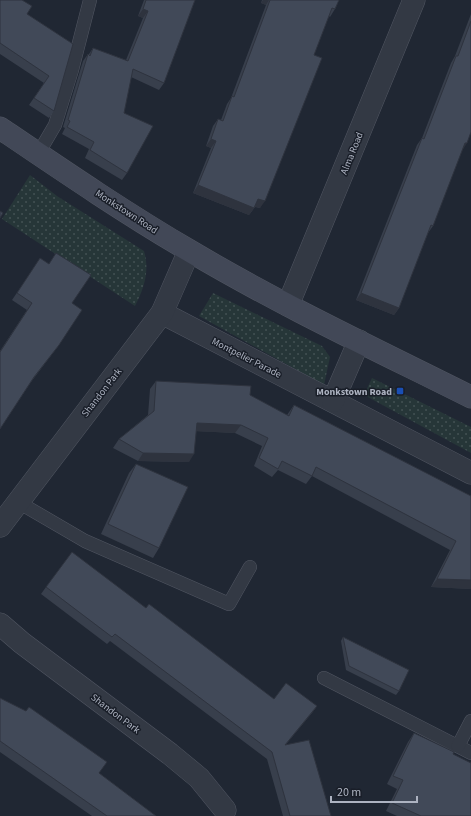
<svg xmlns="http://www.w3.org/2000/svg" width="471" height="816" viewBox="0 0 471 816" font-family="'Source Sans 3',sans-serif">
<style>
.grass{fill:url(#grass-dots)}
.lines{fill:none;stroke-linecap:round;stroke-linejoin:round}
.lane-casing{stroke:#515662;stroke-width:14}
.street-casing{stroke:#515662;stroke-width:23}
.secondary-casing{stroke:#515662;stroke-width:23}
.lane{stroke:#333944;stroke-width:13}
.street{stroke:#333944;stroke-width:22}
.secondary{stroke:#424857;stroke-width:22}
.wall{fill:#383f4c}
.shaded-wall{fill:#2e333e}
.building{fill:#414958;stroke:#2e333e}
.transit-dot{fill:#1a4fb4;stroke:#191e28;stroke-width:1.5}
.labels{text-anchor:middle;stroke-width:3;stroke-linejoin:round;paint-order:stroke}
.street-label{font-size:10px;fill:#adb3c1;stroke:#191e28}
.poi-label{font-size:10px;font-weight:bold;fill:#adb3c1;stroke:#191e28;text-anchor:end}
</style>
<defs>
<pattern id="grass-dots" width="8" height="8" patternUnits="userSpaceOnUse"><rect width="8" height="8" fill="#263638"/><path d="M2 2h.1M6 6h.1" fill="none" stroke="#435153" stroke-width="1.8" stroke-linecap="round"/></pattern>
</defs>
<rect width="100%" height="100%" fill="#202733"/>
<g class="grass">
<path d="M30,175L57,196L144,251C150,271 144,288 135,306L2,219Z"/>
<path d="M213,293L322,346L330,357L324,385L199,316Z"/>
<path d="M372,378L471,427V453L364,395Z"/>
</g>
<g class="lines">
<g class="lane-casing">
<g id="lane">
<path d="M38,154L55,125L72,70L90,0"/>
<path d="M18,502L85,541L229,604L250,567"/>
<path d="M324,678L471,753"/>
<path d="M458,746L471,721"/>
</g>
</g>
<g class="street-casing">
<g id="street">
<path d="M288,305L414,0"/>
<path d="M162,313L471,473"/>
<path d="M333,401L359,341"/>
<path d="M0,526L162,313L189,251"/>
<path d="M0,624L22,643L170,754L199,778L225,810"/>
</g>
</g>
<g class="secondary-casing">
<path id="secondary" d="M0,128C62,170 125,213 190,251C281,305 377,350 471,397"/>
</g>
<use href="#lane" class="lane"/>
<use href="#street" class="street"/>
<use href="#secondary" class="secondary"/>
</g>
<g class="wall">
<path d="M0,0L27,14L73,44L54,111L49,118L29,105L44,83L0,54Z"/>
<path d="M144,0H195L164,83L159,90L131,77L124,113L127,173L122,180L85,158L89,149L62,134L65,128L63,127L83,61L88,54H89L93,48L126,60L143,18L138,16Z"/>
<path d="M262,0H339L335,9L330,17L329,16L314,55L260,208L255,207L249,215L193,193L211,148L206,146L213,126L218,119L221,120L227,104L231,98L266,5L261,3Z"/>
<path d="M471,14V132L461,150L433,226L428,233L399,308L394,315L356,300L417,145L422,138L451,63L455,56Z"/>
<path d="M35,266L72,303L59,345L31,382L0,429V351L27,310L12,300Z"/>
<path d="M156,381L250,395L287,415L294,405L471,496V589L431,587L450,550L312,476L306,484L278,470L272,477L254,466L262,446L235,433L196,431L189,462L138,461L113,448L119,439L148,415L150,389Z"/>
<path d="M136,464L159,548L153,558L101,534L129,473Z"/>
<path d="M46,587L146,608L274,699L317,706L312,713L286,744L331,816H283L267,759L110,641L107,644L41,594Z"/>
<path d="M343,637L399,691L396,695L346,670L341,641Z"/>
<path d="M0,698L99,773L156,816H92L0,752Z"/>
<path d="M414,733L453,754L471,816H397L386,811L397,789L387,784L408,742Z"/>
</g>
<g class="shaded-wall">
<path d="M263,0H269L266,5L261,3Z"/>
<path d="M143,9L148,11L143,18L138,16Z"/>
<path d="M211,139L216,141L211,148L206,146Z"/>
<path d="M465,143H467L462,151Z"/>
<path d="M198,185L254,208L249,215L193,193Z"/>
<path d="M258,199L265,201L260,208L253,206Z"/>
<path d="M361,293L399,308L394,315L356,300Z"/>
<path d="M197,423L241,425L235,433L191,431Z"/>
<path d="M143,453L194,454L189,462L138,461Z"/>
<path d="M437,579L471,580V589L431,587Z"/>
<path d="M317,706L312,713L280,752L285,745Z"/>
</g>
<g class="building">
<path d="M0,0H22L32,6L27,14L73,44L54,111L34,98L49,76L0,43Z"/>
<path d="M146,0H195L164,83L133,69L124,113L153,126L127,173L90,150L94,142L67,127L70,121L68,120L88,54L90,56L93,48L128,61L148,11L143,9Z"/>
<path d="M270,0H339L335,9L332,8L314,55L322,58L265,201L258,199L254,208L198,185L216,141L211,139L218,119L223,121L232,96L234,97Z"/>
<path d="M471,21V132L467,143H465L433,226L431,225L399,308L361,293L422,138L424,139L456,56H458Z"/>
<path d="M0,211L3,213L0,218Z"/>
<path d="M56,253L91,275L72,303L82,310L59,345L34,377L0,429V352L32,303L17,293L40,258L49,264Z"/>
<path d="M156,381L251,386L250,395L289,416L294,405L471,496V580L437,579L456,541L316,467L312,476L282,461L278,469L259,458L268,438L241,425L197,423L194,454L143,453L119,439L154,411Z"/>
<path d="M136,464L188,487L159,548L108,524Z"/>
<path d="M72,552L146,608L149,604L274,699L286,683L317,706L285,745L309,740L331,816H290L272,752L115,634L112,637L46,587Z"/>
<path d="M343,637L409,670L399,691L349,666Z"/>
<path d="M0,698L26,711L29,707L107,762L99,773L156,816H107L0,741Z"/>
<path d="M414,733L454,752L453,754L471,763V816H421L392,803L403,780L393,776Z"/>
</g>
<rect class="transit-dot" x="396" y="387" width="8" height="8" rx="2"/>
<g class="labels">
<g class="street-label">
<text transform="translate(351 153) rotate(-68)" y="4">Alma Road</text>
<text transform="translate(127 211) rotate(33)" y="4">Monkstown Road</text>
<text transform="translate(247 357) rotate(27)" y="4">Montpelier Parade</text>
<text transform="translate(101 392) rotate(-52)" y="4">Shandon Park</text>
<text transform="translate(116 713) rotate(37)" y="4">Shandon Park</text>
</g>
<g class="poi-label">
<text x="392" y="395">Monkstown Road</text>
</g>
</g>
<path d="M331 796v6h86v-6" fill="none" stroke="#adb3c1" stroke-width="2"/>
<text x="337" y="796" font-size="12" fill="#adb3c1" stroke="#191e28" stroke-width="3" paint-order="stroke">20 m</text>
</svg>
